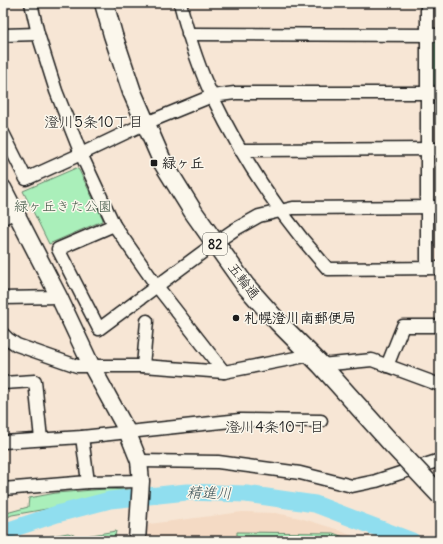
<svg xmlns="http://www.w3.org/2000/svg" width="443" height="544" viewBox="0 0 443 544" font-family="Delius,'Klee One',sans-serif">
<style>
.built{fill:#f4dac4}
.green{fill:#aaefba;stroke:#63866b}
.lines{fill:none;stroke-linecap:round;stroke-linejoin:round}
.river{stroke:#90deef;stroke-width:17}
.street-casing{stroke:#1c1c1c;stroke-width:15}
.secondary-casing{stroke:#1c1c1c;stroke-width:19}
.primary-casing{stroke:#1c1c1c;stroke-width:21}
.street{stroke:#fbf7ec;stroke-width:12}
.secondary{stroke:#fbf7ec;stroke-width:16}
.primary{stroke:#fbf7ec;stroke-width:18}
.primary-bridge-casing{stroke:#1c1c1c;stroke-width:21;stroke-linecap:butt}
.primary-bridge{stroke:#fbf7ec;stroke-width:18}
.poi-dot{fill:#1c1c1c;stroke:#fbf7ec;stroke-width:1.5}
.labels{text-anchor:middle;stroke-width:3;stroke-linejoin:round;paint-order:stroke}
.shield{fill:#fbf7ec;stroke:#5f5e5a;stroke-width:1}
.shield-label{font-size:13px;font-weight:bold;fill:#1c1c1c}
.poi-label{font-size:14px;font-weight:bold;fill:#1c1c1c;stroke:#fbf7ec;text-anchor:start}
.park-label{font-size:14px;fill:#475b4b;stroke:#fbf7ec}
.street-label{font-size:14px;fill:#1c1c1c;stroke:#fbf7ec}
.neighbourhood-label{font-size:15px;fill:#1c1c1c;stroke:#fbf7ec}
.water-label{font-size:15px;font-style:italic;fill:#3f565b;stroke:#fbf7ec}
</style>
<rect width="100%" height="100%" fill="#f7e6d5"/>
<filter id="ink" filterUnits="userSpaceOnUse"><feTurbulence type="fractalNoise" baseFrequency=".025" numOctaves="2"/><feDisplacementMap in="SourceGraphic" scale="8" xChannelSelector="R" yChannelSelector="G"/><feConvolveMatrix kernelMatrix="1 2 1 2 8 2 1 2 1" color-interpolation-filters="sRGB"/></filter>
<g filter="url(#ink)">
<path class="built" d="M242,512L276,513L300,518L336,529L364,541H145L147,530L149,524Z"/>
<g class="green">
<path d="M433,41H440V85H432Z"/>
<path d="M76,168L79,170L103,219L102,221L49,244L23,191Z"/>
<path d="M105,489L132,490V494L12,515L3,519V514L28,507L29,498L56,493Z"/>
<path d="M116,531L114,541H36L35,539L68,533L79,537Z"/>
<path d="M237,532L333,533L354,541H237Z"/>
</g>
<g class="lines">
<path class="river" d="M3,532L57,514L110,500L187,492L246,494L315,504L412,541"/>
<g class="street-casing">
<g id="street">
<path d="M31,3L38,34L56,91L81,154L114,225L156,285L224,372"/>
<path d="M180,3C188,34 199,69 213,98C243,160 281,217 328,269L440,268"/>
<path d="M188,34L440,35"/>
<path d="M3,35L38,34"/>
<path d="M3,133L26,179L81,154L146,123L212,96L235,93H440"/>
<path d="M240,150L440,149"/>
<path d="M3,218L16,212"/>
<path d="M114,225L58,249L99,329L215,243L234,230L259,216L293,208L440,207"/>
<path d="M427,268V3"/>
<path d="M3,298L59,297"/>
<path d="M3,334L8,339L17,345L77,366H143L224,372L311,355"/>
<path d="M321,365L372,360L440,385"/>
<path d="M143,366L147,321"/>
<path d="M387,366L403,326H440"/>
<path d="M3,383L35,381L41,439"/>
<path d="M82,437L88,482"/>
<path d="M3,442L82,437L240,420L321,421"/>
<path d="M139,461L218,462L300,473L352,486L376,481L440,460"/>
<path d="M3,489L88,482L141,481"/>
</g>
</g>
<g class="secondary-casing">
<path id="secondary" d="M3,188L59,297L91,365L127,431L139,461L141,481L137,541"/>
</g>
<g class="primary-casing">
<path id="primary" d="M104,3L113,35L132,92L163,163L194,213L245,285L278,322L321,365L392,444"/>
</g>
<use href="#street" class="street"/>
<use href="#secondary" class="secondary"/>
<use href="#primary" class="primary"/>
<g class="primary-bridge-casing">
<path id="primary-bridge" d="M392,444L440,495"/>
</g>
<use href="#primary-bridge" class="primary-bridge"/>
</g>
</g>
<g class="poi-dot">
<rect x="150" y="159" width="8" height="8" rx="2"/>
<circle cx="236" cy="318" r="4"/>
</g>
<g class="labels">
<rect class="shield" x="203" y="233" width="24" height="22" rx="3"/>
<g class="shield-label">
<text x="215" y="249">82</text>
</g>
<g class="poi-label">
<text x="162" y="168">緑ヶ丘</text>
<text x="244" y="323">札幌澄川南郵便局</text>
</g>
<g class="park-label">
<text x="63" y="211">緑ヶ丘きた公園</text>
</g>
<g class="street-label">
<text transform="translate(244 281) rotate(52)" y="5">五輪通</text>
</g>
<g class="neighbourhood-label">
<text x="94" y="127">澄川5条10丁目</text>
<text x="275" y="432">澄川4条10丁目</text>
</g>
<g class="water-label">
<text transform="translate(209 493) rotate(1)" y="5">精進川</text>
</g>
</g>
<rect width="443" height="544" fill="none" stroke="#fbf7ec" stroke-width="16"/>
<rect x="8" y="8" width="427" height="528" fill="none" stroke="#1c1c1c" stroke-width="1.5" filter="url(#ink)"/>
</svg>
